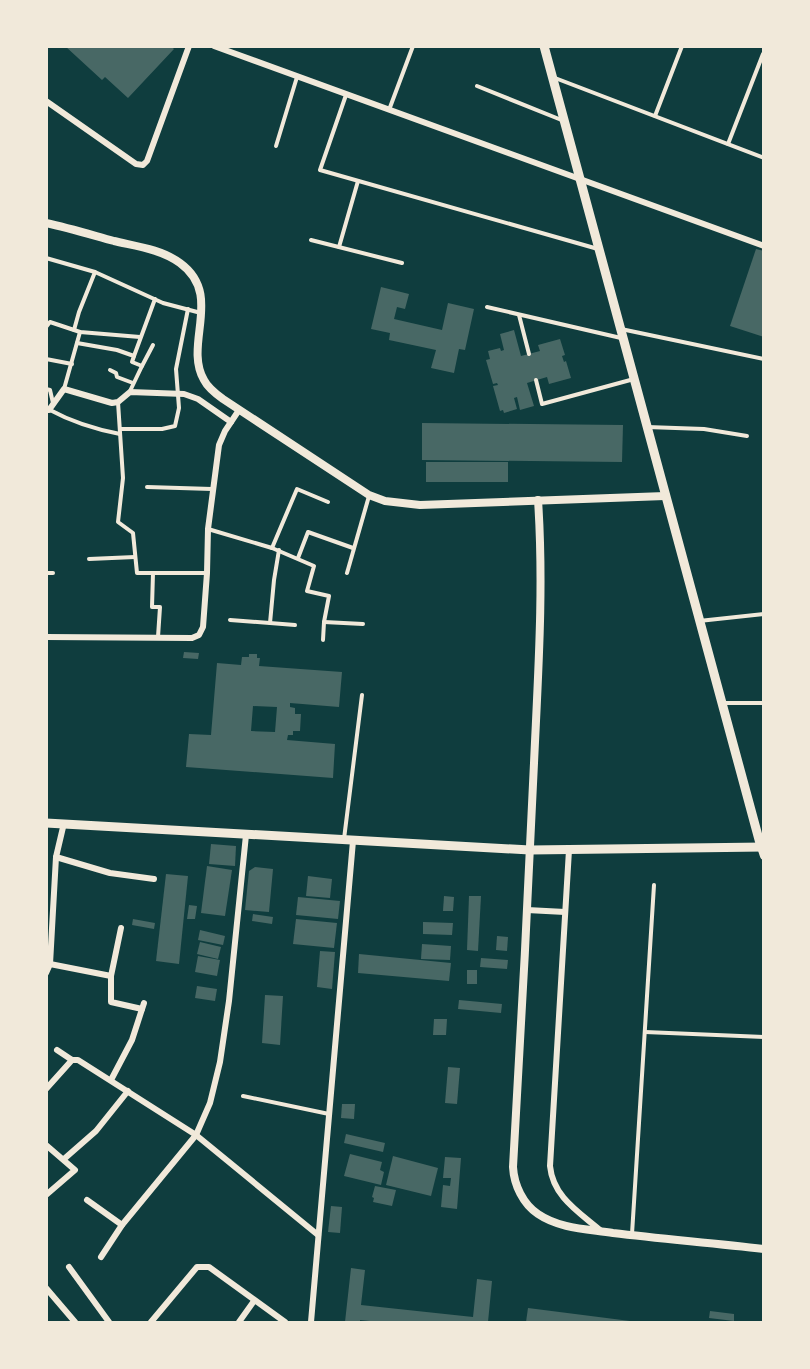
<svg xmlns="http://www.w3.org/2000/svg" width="810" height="1369" viewBox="0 0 810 1369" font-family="'Archivo Narrow',sans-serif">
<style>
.building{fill:#486865;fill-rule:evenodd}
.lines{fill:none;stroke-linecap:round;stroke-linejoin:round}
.service{stroke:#f1e9da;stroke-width:4}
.minor{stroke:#f1e9da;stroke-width:6}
.tertiary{stroke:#f1e9da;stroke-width:8}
.secondary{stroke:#f1e9da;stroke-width:9}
</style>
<rect width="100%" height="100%" fill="#0f3d3e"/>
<g class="building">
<path d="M65,46H171L174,49L128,98L105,77L102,80Z"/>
<path d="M756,249L764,251V337L730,326Z"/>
<path d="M381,287L409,294L405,309L397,307L394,319L442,330L448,303L474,309L465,350L459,349L454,373L431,368L436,350L389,340L390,333L371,329Z"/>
<path d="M514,330L521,356L540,351L538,345L560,339L565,355L562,356L564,362L566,361L571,378L549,384L547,377L527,383L534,406L520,410L517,397L514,398L517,409L504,413L503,410L500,411L493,386L498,385L497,383L493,384L486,360L490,359L488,351L500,348L501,351L504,350L500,334Z"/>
<path d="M422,423L623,425L622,462L422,460Z"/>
<rect x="426" y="462" width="82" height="20"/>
<path d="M184,652L199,653L198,659L183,658Z"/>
<path d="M249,654H257V658H260L259,666L342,672L339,707L290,703V707L295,708V714H301L300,731H293V735H288L287,740L335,744L333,778L186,767L189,734L211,735L217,663L241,665L242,657H249ZM253,706L277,707L275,732L251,731Z"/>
<path d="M211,844L236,846L235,866L209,864Z"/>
<path d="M207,866L232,870L225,916L201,913Z"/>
<path d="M255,867L273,869L269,912L245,910L249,871Z"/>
<path d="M166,874L188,876L179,964L156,961Z"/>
<path d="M308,876L332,879L330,898L306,896Z"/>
<path d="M444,896L454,897L453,911H443Z"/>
<path d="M469,896H481L478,951L467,950Z"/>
<path d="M298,897L340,901L338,919L296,915Z"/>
<path d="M189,905L197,906L195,919H187Z"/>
<path d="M253,914L273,917L272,924L252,921Z"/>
<path d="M133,919L155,923L154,929L132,925Z"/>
<path d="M296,919L337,923L334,948L293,944Z"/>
<path d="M423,922L453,923L452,935L423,934Z"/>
<path d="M200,930L225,936L223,945L198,940Z"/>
<path d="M497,936L508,937L507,951L496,950Z"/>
<path d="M200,942L221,947L218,959L197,954Z"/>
<path d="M422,944L451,946L450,960L421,959Z"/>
<path d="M320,951L335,952L332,989L317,987Z"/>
<path d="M359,954L451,963L449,981L358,973Z"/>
<path d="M198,956L220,960L217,976L195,972Z"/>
<path d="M481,958L508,960L507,969L480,967Z"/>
<rect x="467" y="970" width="10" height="14"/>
<path d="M197,986L217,989L215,1001L195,998Z"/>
<path d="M265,995L283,996L280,1045L262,1043Z"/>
<path d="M459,1000L502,1004L501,1013L458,1009Z"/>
<path d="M434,1019H447L446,1035H433Z"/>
<path d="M448,1067L460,1068L457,1104L445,1103Z"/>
<path d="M342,1104H355L354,1119L341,1118Z"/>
<path d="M346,1134L385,1143L383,1152L344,1143Z"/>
<path d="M350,1154L382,1162L380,1170L384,1172L381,1185L344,1176Z"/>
<path d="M393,1156L438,1168L431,1196L386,1185Z"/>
<path d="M445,1157L461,1158L457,1209L441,1207L443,1185L450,1186L451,1178H443Z"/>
<path d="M375,1186L396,1190L392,1206L373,1202L374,1198L372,1197Z"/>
<path d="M331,1206L342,1207L340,1233L328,1232Z"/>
<path d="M351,1268L365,1270L361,1305L473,1317L477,1279L492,1281L488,1322H380L360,1320V1322H345Z"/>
<path d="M528,1308L630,1321V1322H526Z"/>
<path d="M710,1311L734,1314V1321L709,1318Z"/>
</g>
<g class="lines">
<g class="service">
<path d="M555,78L764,158"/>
<path d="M477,86L564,121"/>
<path d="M346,95L320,170L598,249"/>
<path d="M389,110L413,46"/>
<path d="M655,116L682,46"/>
<path d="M728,144L763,54"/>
<path d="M276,146L297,77"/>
<path d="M311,240L402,263"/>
<path d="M339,247L358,181"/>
<path d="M46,258L95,272L163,303L201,313"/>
<path d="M487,307L621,338"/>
<path d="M519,315L529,354"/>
<path d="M46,327L50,322L80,332L140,337"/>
<path d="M621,329L764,359"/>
<path d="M74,330L79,312L95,272"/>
<path d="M77,343L117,350L134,356L132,362L142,366L130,391"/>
<path d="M134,356L155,299"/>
<path d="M46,359L72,364"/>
<path d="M142,366L153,345"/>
<path d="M110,370L116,373L117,377L133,383"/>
<path d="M536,380L542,404L634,379"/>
<path d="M46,389L50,390L53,403"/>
<path d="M64,389L80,332"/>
<path d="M118,402L123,478L118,522L133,533L137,573H207"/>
<path d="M50,410C72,422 94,429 120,434"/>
<path d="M647,427L704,429L747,436"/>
<path d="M120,429H162L175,426L179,408L176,369L188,309"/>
<path d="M147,487L212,489"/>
<path d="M208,529L272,548L314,566L307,591L329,596L324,622L323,640"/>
<path d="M272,548L297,489L328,502"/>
<path d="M298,558L308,532L353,548"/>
<path d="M89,559L135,557"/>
<path d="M46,573H53"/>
<path d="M153,573L152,607H160L158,637"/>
<path d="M347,573L369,496"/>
<path d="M230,620L295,625"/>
<path d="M699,621L764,614"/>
<path d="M324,622L363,624"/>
<path d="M270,623L274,580L279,550"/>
<path d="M722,703H764"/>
<path d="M344,839L362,695"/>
<path d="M645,1032L764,1037"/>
<path d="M243,1096L329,1114"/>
<path d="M632,1234L654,885"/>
</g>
<g class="minor">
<path d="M214,46L764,246"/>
<path d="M46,101L136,164L143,165L147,161L189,46"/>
<path d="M46,410H49L64,389L112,403L118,402L130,392L184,394L198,399L231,422"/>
<path d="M46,637L192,638L199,635L203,627L207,573L208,529L219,445L225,431L239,410"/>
<path d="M569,850L550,1166C553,1197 579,1212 601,1231"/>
<path d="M56,857L110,873L154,879"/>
<path d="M527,910L565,912"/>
<path d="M50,964L111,976L121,928"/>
<path d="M46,973L50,964L56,857L64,823"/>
<path d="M111,976V1002L142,1009"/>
<path d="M57,1050L72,1060H78L196,1135L318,1235"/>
<path d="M111,1080L132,1040L144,1003"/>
<path d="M46,1089L72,1060"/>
<path d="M46,1145L75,1170L46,1195"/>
<path d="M64,1159L96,1131L128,1091"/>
<path d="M87,1200L122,1225"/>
<path d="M101,1257L122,1225L196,1135L210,1103L220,1062L229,1001L246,835"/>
<path d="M69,1267L109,1322"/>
<path d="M46,1288L75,1322"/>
<path d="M151,1322L197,1267H209L285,1322"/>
<path d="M239,1322L254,1301"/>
<path d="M311,1322L353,841"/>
</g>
<g class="tertiary">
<path d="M46,223C69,228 92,235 114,241C135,246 161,249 180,263C224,295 183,344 204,380C208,388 216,394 223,399L369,495L385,501L420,505L665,496"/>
<path d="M538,500C544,588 538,675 534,763C528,898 521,1032 513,1167C514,1185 523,1204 538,1214C560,1229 588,1229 613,1233C663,1239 713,1243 764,1249"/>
<path d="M761,847L764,856"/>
</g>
<g class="secondary">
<path d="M544,46L761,847"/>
<path d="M46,823L530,850L764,847"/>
</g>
</g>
<rect width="810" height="1369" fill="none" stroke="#f1e9da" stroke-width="96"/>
</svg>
